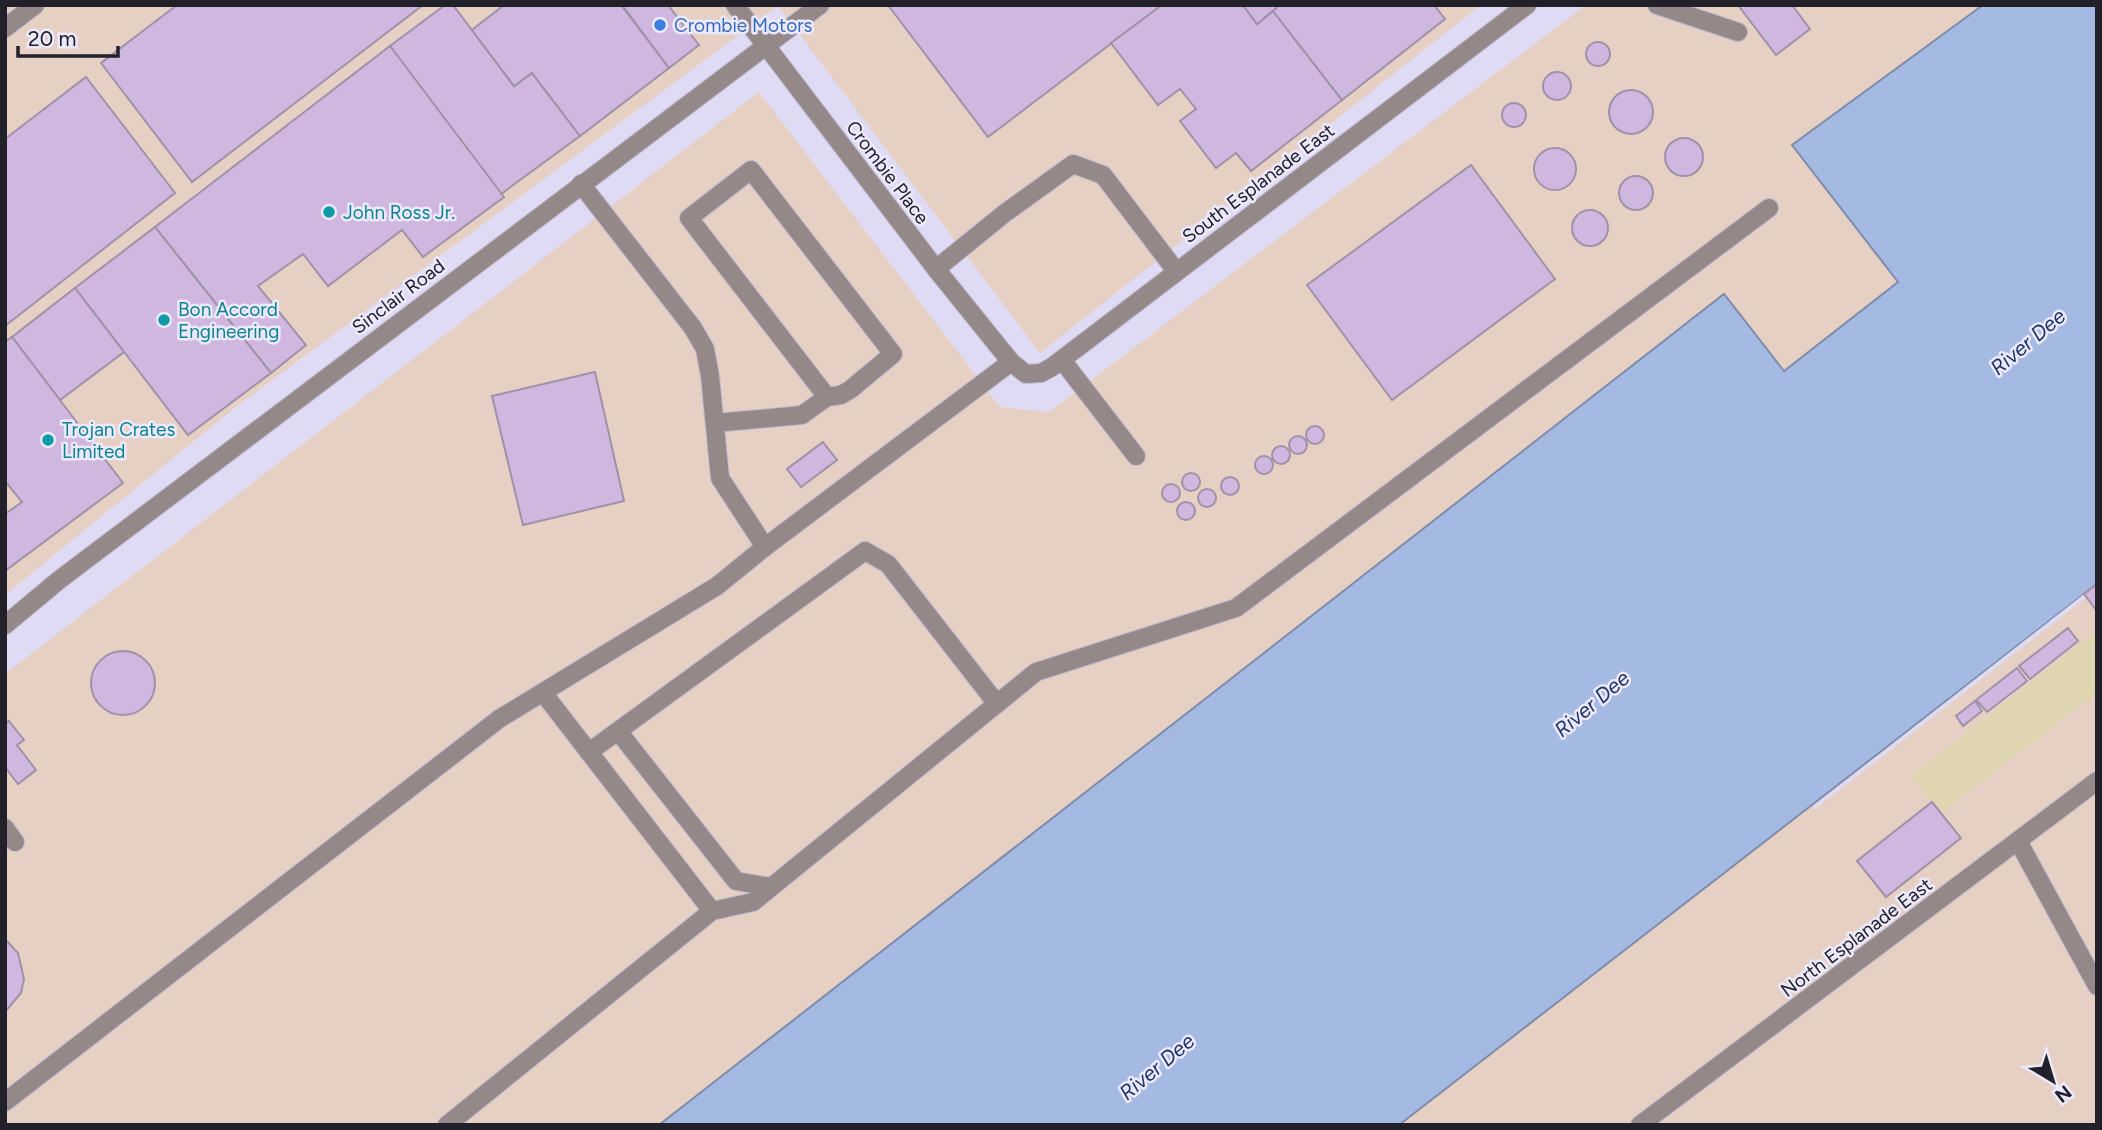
<svg xmlns="http://www.w3.org/2000/svg" width="2102" height="1130" viewBox="0 0 2102 1130" font-family="Figtree,sans-serif">
<style>
.industrial{fill:#e6d0c4}
.sand{fill:#dfd5b1}
.water{fill:#a5bae2;stroke:#7e8caa;stroke-width:2}
.pier{fill:#e0dbf4}
.building{fill:#cfb7df;stroke:#9f92a8;stroke-width:2}
.lines{fill:none;stroke-linecap:round;stroke-linejoin:round}
.minor-casing{stroke:#beb9cf;stroke-width:20}
.minor{stroke:#958889;stroke-width:18}
.shop-dot{fill:#3f7fe0;stroke:#ede9fd;stroke-width:2.5}
.culture-dot{fill:#0f9aa8;stroke:#ede9fd;stroke-width:2.5}
.labels{text-anchor:middle;stroke-width:5;stroke-linejoin:round;paint-order:stroke}
.shop-label{font-size:19px;fill:#366cbe;stroke:#ede9fd;text-anchor:start}
.street-label{font-size:19px;fill:#222029;stroke:#ede9fd}
.culture-label{font-size:19px;fill:#0d838f;stroke:#ede9fd;text-anchor:start}
.water-label{font-size:21px;font-style:italic;fill:#1d3667;stroke:#ede9fd}
</style>
<rect width="100%" height="100%" fill="#e0dbf4"/>
<g class="industrial">
<path d="M5,5H1481L1040,353L778,6L237,406L5,595Z"/>
<path d="M1586,5H2097V1125H5V674L759,92L1000,407L1049,412Z"/>
</g>
<path class="sand" d="M2097,631V693L1941,813L1911,776Z"/>
<path class="water" d="M1983,5H2097V584L1399,1125H659L1724,294L1784,371L1898,282L1792,145Z"/>
<path class="pier" d="M2097,584V589L1815,809L1813,806Z"/>
<g class="building">
<path d="M177,5H423L192,182L101,63Z"/>
<path d="M445,5H453L514,86L532,73L580,136L501,194L390,46Z"/>
<path d="M504,5H621L669,68L580,136L532,73L514,86L472,30Z"/>
<path d="M622,5H668L699,45L669,68Z"/>
<path d="M888,5H1162L988,137Z"/>
<path d="M1162,5H1243L1257,24L1273,11L1342,100L1251,171L1236,153L1216,168L1180,121L1196,109L1180,89L1158,105L1111,43Z"/>
<path d="M1243,5H1280L1257,24Z"/>
<path d="M1280,5H1434L1445,19L1342,100L1273,11Z"/>
<path d="M1738,5H1792L1810,29L1776,55Z"/>
<circle cx="1598" cy="54" r="12"/>
<path d="M390,46L504,197L423,257L402,230L328,286L303,254L258,286L306,345L271,373L155,227Z"/>
<circle cx="1557" cy="86" r="14"/>
<path d="M86,77L175,193L5,326V139Z"/>
<circle cx="1631" cy="112" r="22"/>
<circle cx="1514" cy="115" r="12"/>
<circle cx="1684" cy="157" r="19"/>
<circle cx="1555" cy="169" r="21"/>
<path d="M1471,165L1555,279L1392,400L1307,285Z"/>
<circle cx="1636" cy="193" r="17"/>
<circle cx="1590" cy="228" r="18"/>
<path d="M155,227L271,373L188,435L75,288Z"/>
<path d="M75,288L124,352L60,400L12,337Z"/>
<path d="M12,337L123,483L5,571V514L22,502L5,481V342Z"/>
<path d="M595,372L624,501L523,525L492,396Z"/>
<circle cx="1315" cy="435" r="9"/>
<circle cx="1298" cy="445" r="9"/>
<path d="M823,442L837,460L801,487L787,469Z"/>
<circle cx="1281" cy="455" r="9"/>
<circle cx="1264" cy="465" r="9"/>
<circle cx="1191" cy="482" r="9"/>
<circle cx="1230" cy="486" r="9"/>
<circle cx="1171" cy="493" r="9"/>
<circle cx="1207" cy="498" r="9"/>
<circle cx="1186" cy="511" r="9"/>
<path d="M2097,584V611L2084,594Z"/>
<path d="M2068,628L2078,641L2030,679L2019,666Z"/>
<circle cx="123" cy="683" r="32"/>
<path d="M2017,668L2027,681L1987,712L1976,700Z"/>
<path d="M1975,701L1982,711L1963,726L1956,716Z"/>
<path d="M9,721L24,740L17,745L36,770L18,784L5,767V724Z"/>
<path d="M1932,802L1961,838L1886,897L1857,861Z"/>
<path d="M5,939L18,953L24,979L21,993L5,1012Z"/>
</g>
<g class="lines">
<g class="minor-casing">
<g id="minor">
<path d="M735,5L936,269L1011,362L1026,374L1041,373L1052,367L1527,5"/>
<path d="M1657,5L1738,32"/>
<path d="M5,28L35,5"/>
<path d="M581,184L693,328L705,349L710,376L720,478L765,547L1011,362"/>
<path d="M936,269L1005,213L1073,164L1103,175L1176,271"/>
<path d="M1062,360L1136,456"/>
<path d="M715,423L802,415L827,397L841,395L851,389L893,354L751,170L689,218L827,397"/>
<path d="M5,625L59,580L820,5"/>
<path d="M544,694L712,911"/>
<path d="M618,731L736,881L771,887"/>
<path d="M589,752L865,551L888,564L997,704"/>
<path d="M5,828L15,842"/>
<path d="M2018,841L2097,986"/>
<path d="M5,1102L499,719L717,586L765,547"/>
<path d="M447,1125L712,911L753,902L1036,672L1236,608L1769,208"/>
<path d="M1640,1125L2097,781"/>
</g>
</g>
<use href="#minor" class="minor"/>
</g>
<circle class="shop-dot" cx="660" cy="25" r="7"/>
<g class="culture-dot">
<circle cx="329" cy="212" r="7"/>
<circle cx="164" cy="320" r="7"/>
<circle cx="48" cy="440" r="7"/>
</g>
<g class="labels">
<g class="shop-label">
<text x="674" y="32">Crombie Motors</text>
</g>
<g class="street-label">
<text transform="translate(888 172) rotate(53)" y="7">Crombie Place</text>
<text transform="translate(1258 183) rotate(-37)" y="7">South Esplanade East</text>
<text transform="translate(398 296) rotate(-37)" y="7">Sinclair Road</text>
<text transform="translate(1856 937) rotate(-37)" y="7">North Esplanade East</text>
</g>
<g class="culture-label">
<text x="343" y="219">John Ross Jr.</text>
<text x="178" y="316">Bon Accord<tspan x="178" dy="22">Engineering</tspan></text>
<text x="62" y="436">Trojan Crates<tspan x="62" dy="22">Limited</tspan></text>
</g>
<g class="water-label">
<text transform="translate(2028 342) rotate(-40)" y="7">River Dee</text>
<text transform="translate(1592 704) rotate(-40)" y="7">River Dee</text>
<text transform="translate(1157 1067) rotate(-40)" y="7">River Dee</text>
</g>
</g>
<rect width="2102" height="1130" fill="none" stroke="#222029" stroke-width="14"/>
<g transform="translate(2053 1081) rotate(142)" stroke="#ede9fd" stroke-width="5" paint-order="stroke">
<path d="M0-5L12 26L0 18L-12 26Z" fill="#222029"/>
<text y="-10" font-size="19" font-weight="bold" text-anchor="middle" fill="#222029">N</text>
</g>
<path d="M18 46v10h100v-10" fill="none" stroke="#222029" stroke-width="3.5"/>
<text x="28" y="46" font-size="21" fill="#222029" stroke="#ede9fd" stroke-width="5" paint-order="stroke">20 m</text>
</svg>
